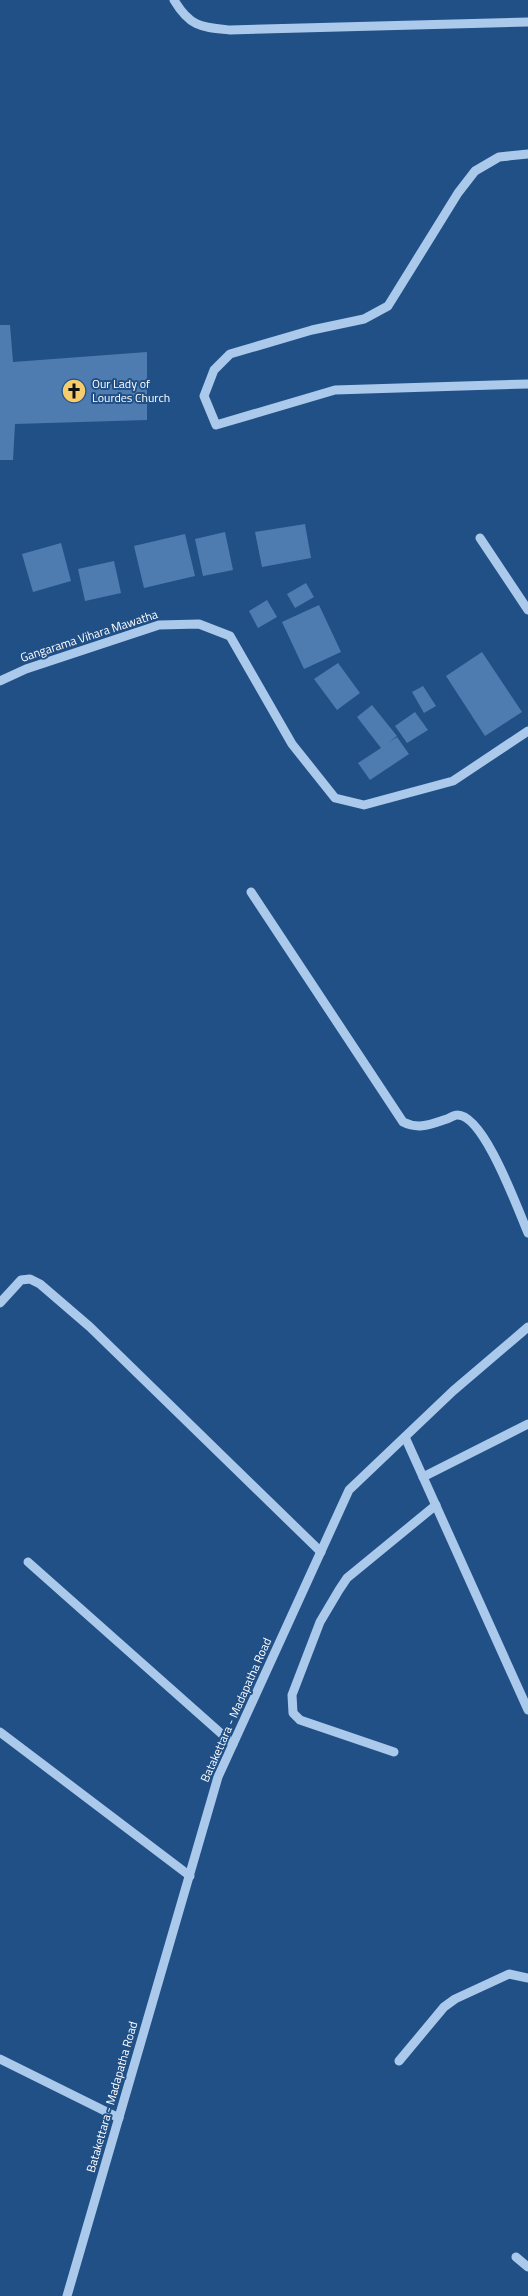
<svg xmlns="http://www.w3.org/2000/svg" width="528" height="2296" viewBox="0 0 528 2296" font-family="'Titillium Web',sans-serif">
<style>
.building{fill:#4e7cb1}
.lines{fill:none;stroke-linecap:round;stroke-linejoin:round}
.minor{stroke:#abc9ea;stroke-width:9}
.labels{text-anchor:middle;stroke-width:4;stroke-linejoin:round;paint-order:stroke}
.poi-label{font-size:12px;fill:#fff;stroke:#215087;text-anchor:start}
.street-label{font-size:12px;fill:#fff;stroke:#215087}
</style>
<rect width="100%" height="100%" fill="#215087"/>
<g class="building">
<path d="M0,325H10L13,362L147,352V420L15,424L13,460H0Z"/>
<path d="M305,524L311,558L262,567L255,532Z"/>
<path d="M225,532L233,570L203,576L195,539Z"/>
<path d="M185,534L195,576L144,588L134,546Z"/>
<path d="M61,543L71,581L33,592L22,554Z"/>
<path d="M114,561L121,593L85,601L78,569Z"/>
<path d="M306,583L314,597L295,608L287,594Z"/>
<path d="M267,600L277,617L258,628L249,611Z"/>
<path d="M319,605L341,652L304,669L282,622Z"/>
<path d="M482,652L522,712L485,736L446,676Z"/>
<path d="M338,663L360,693L337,710L314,679Z"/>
<path d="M423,686L436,706L424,713L412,692Z"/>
<path d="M372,705L397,736L388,743L397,737L409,754L370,780L358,763L381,748L357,717Z"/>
<path d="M415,712L428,730L407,743L395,726Z"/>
</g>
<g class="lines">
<g class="minor">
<path d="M174,0C190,27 201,27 230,30L528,22"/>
<path d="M528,154L499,157L475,171L458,193L388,306L364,319L312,330L230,354L214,370L204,396L216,425L335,390L528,384"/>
<path d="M480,538L528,610"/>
<path d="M0,681L26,669L159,625L199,624L230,636L292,744L335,798L364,805L453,781L528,731"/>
<path d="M251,892L403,1122C419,1130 431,1124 447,1119C450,1118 454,1115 457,1115C484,1114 518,1210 528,1233"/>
<path d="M0,1303L21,1280L30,1279L40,1284L90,1327L321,1552"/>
<path d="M405,1437L528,1710"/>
<path d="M423,1477L528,1424"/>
<path d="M28,1562L233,1744"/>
<path d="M0,1732L190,1876"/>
<path d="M394,1752L300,1720L293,1713L292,1695L320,1622L339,1590L347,1578L436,1505"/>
<path d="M0,2059L119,2118"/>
<path d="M399,2061L444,2007L455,1999L509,1974L528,1978"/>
<path d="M516,2257L528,2267"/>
<path d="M67,2296L218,1777L349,1490L453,1391L528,1327"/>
</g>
</g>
<defs>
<g id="church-disc" transform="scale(1.25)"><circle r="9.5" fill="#f6cc6d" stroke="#215087"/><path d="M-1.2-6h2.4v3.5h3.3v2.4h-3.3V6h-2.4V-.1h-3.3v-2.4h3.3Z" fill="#111"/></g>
</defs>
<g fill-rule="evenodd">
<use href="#church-disc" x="74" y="391"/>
</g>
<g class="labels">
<g class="poi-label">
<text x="92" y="388">Our Lady of<tspan x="92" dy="14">Lourdes Church</tspan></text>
</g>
<g class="street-label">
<text transform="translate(89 636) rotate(-18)" y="4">Gangarama Vihara Mawatha</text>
<text transform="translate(236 1710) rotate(-66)" y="4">Batakettara - Madapatha Road</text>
<text transform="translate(112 2097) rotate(-74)" y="4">Batakettara - Madapatha Road</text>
</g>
</g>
</svg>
